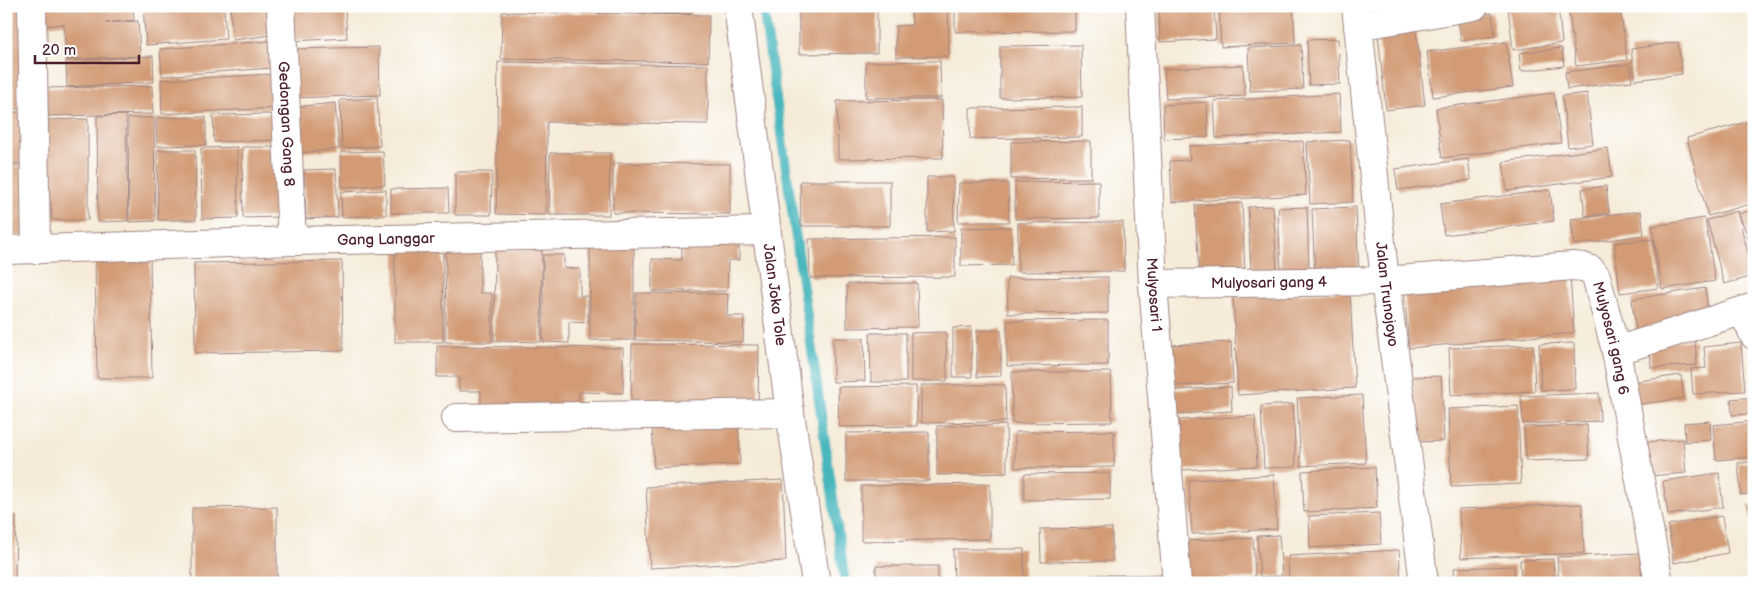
<svg xmlns="http://www.w3.org/2000/svg" width="1760" height="589" viewBox="0 0 1760 589" font-family="'Balsamiq Sans',sans-serif">
<style>
.lines{fill:none;stroke-linecap:round;stroke-linejoin:round}
.stream{stroke:#46b6bd;stroke-width:10}
.building{fill:#d29b76}
.minor-casing{stroke:#a08582;stroke-width:30}
.minor{stroke:#fff;stroke-width:28}
.labels{text-anchor:middle;stroke-width:5;stroke-linejoin:round;paint-order:stroke}
.street-label{font-size:15px;fill:#4a1f2b;stroke:#fff}
</style>
<rect width="100%" height="100%" fill="#fff"/>
<filter id="ink" filterUnits="userSpaceOnUse"><feTurbulence type="fractalNoise" baseFrequency=".02" numOctaves="2"/><feDisplacementMap in="SourceGraphic" scale="10" xChannelSelector="R" yChannelSelector="G"/><feConvolveMatrix kernelMatrix="1 2 1 2 8 2 1 2 1" color-interpolation-filters="sRGB"/></filter>
<filter id="wash" filterUnits="userSpaceOnUse"><feTurbulence type="fractalNoise" baseFrequency=".0096" numOctaves="4" result="noise"/><feDisplacementMap in="SourceGraphic" scale="20" xChannelSelector="R" yChannelSelector="G"/><feGaussianBlur stdDeviation="1.12" result="paint"/><feColorMatrix in="noise" values="0 0 0 0 0 0 0 0 0 0 0 0 0 0 0 0 0 1.4 0 .05"/><feComposite in="paint" operator="in"/></filter>
<g filter="url(#wash)">
<rect width="100%" height="100%" fill="#f5ebd8"/>
<g class="lines">
<path class="stream" d="M763,6L845,583"/>
</g>
<g id="blocks">
<g class="building">
<path d="M6,6H20L29,109H6Z"/>
<path d="M40,6H133L134,20L106,23L138,21L140,56L66,60L64,24L41,26Z"/>
<path d="M143,6H224L226,39L146,45Z"/>
<path d="M230,6H268L272,35L233,40Z"/>
<path d="M292,6H345L347,38L293,41Z"/>
<path d="M639,6H692L691,14L639,13Z"/>
<path d="M911,6H948L949,56L896,57V26L912,25Z"/>
<path d="M955,6H1075V31L955,32Z"/>
<path d="M1219,6H1293L1295,43L1221,47Z"/>
<path d="M1558,6L1562,43L1513,50L1508,7Z"/>
<path d="M1568,6H1620L1627,60L1576,66Z"/>
<path d="M877,7V53L799,54V8Z"/>
<path d="M1214,7L1216,39L1160,42L1159,10Z"/>
<path d="M502,12L709,15L708,62L501,59Z"/>
<path d="M1492,13L1495,36L1461,41L1458,17Z"/>
<path d="M1416,29L1425,105L1386,110L1378,34Z"/>
<path d="M1338,39L1340,84L1309,85L1307,40Z"/>
<path d="M270,41L272,68L162,76L160,49Z"/>
<path d="M1506,42L1513,87L1433,97L1427,52Z"/>
<path d="M1678,42L1682,74L1635,80L1631,49Z"/>
<path d="M1081,45L1082,97L1000,98V46Z"/>
<path d="M1301,45L1303,89L1250,91L1248,48Z"/>
<path d="M379,47L380,95L292,98L290,49Z"/>
<path d="M1562,48L1564,66L1521,71L1519,53Z"/>
<path d="M153,56L154,82L67,87L66,61Z"/>
<path d="M940,61L941,98H866V62Z"/>
<path d="M498,62L708,65V124L547,122L546,215L496,214Z"/>
<path d="M1630,64L1632,81L1567,89L1565,72Z"/>
<path d="M1243,65L1245,96L1166,99L1164,69Z"/>
<path d="M274,74L276,108L162,114L161,80Z"/>
<path d="M152,86L153,114L45,116L44,88Z"/>
<path d="M1554,93L1561,143L1442,158L1436,108Z"/>
<path d="M1587,93L1593,144L1568,147L1562,96Z"/>
<path d="M1339,94L1341,132L1216,138L1214,101Z"/>
<path d="M377,98L380,146L342,148L340,100Z"/>
<path d="M942,100L943,158L838,159L837,101Z"/>
<path d="M1207,102L1208,137L1164,139L1163,105Z"/>
<path d="M335,103L339,149L299,153L295,107Z"/>
<path d="M1082,107V137L970,139V108Z"/>
<rect x="6" y="112" width="25" height="52"/>
<path d="M276,114L277,140L214,142L213,115Z"/>
<path d="M126,115L128,221L98,222L97,116Z"/>
<path d="M206,117V145L157,146L156,118Z"/>
<path d="M128,118H154L155,221L129,222Z"/>
<path d="M88,119V220H52L51,202H39V120Z"/>
<path d="M1754,120V203L1708,216L1687,138Z"/>
<path d="M1350,140L1353,202L1310,204L1307,142Z"/>
<path d="M1091,141V178L1011,179V142Z"/>
<path d="M1303,141L1306,195L1172,202L1170,161L1190,160L1189,146Z"/>
<path d="M237,147L238,218L202,219L201,148Z"/>
<path d="M242,147H279L280,217L243,218Z"/>
<path d="M1608,148L1612,177L1507,191L1503,162Z"/>
<path d="M157,150H195L196,220H158Z"/>
<path d="M383,151L385,185L342,187L341,152Z"/>
<path d="M550,153H610L609,215H549Z"/>
<path d="M1468,159L1471,180L1398,190L1395,169Z"/>
<path d="M613,163L730,164V214L613,213Z"/>
<path d="M6,166H31V235L6,236Z"/>
<path d="M336,169L338,217L306,219L304,170Z"/>
<path d="M455,172H492L491,215H455Z"/>
<path d="M927,177H953L954,231L927,232Z"/>
<path d="M800,181H890V226H801Z"/>
<path d="M1099,181V218L1015,219V182Z"/>
<path d="M959,183H1008L1009,222H958Z"/>
<path d="M1606,186L1609,213L1585,216L1582,189Z"/>
<path d="M448,188L449,213H391V189Z"/>
<path d="M386,190V215L342,217L341,192Z"/>
<path d="M1550,190L1554,221L1444,235L1440,204Z"/>
<path d="M1242,203L1245,274L1199,276L1195,205Z"/>
<path d="M1273,206L1277,271L1251,273L1248,207Z"/>
<path d="M1307,207L1309,271L1281,273L1278,208Z"/>
<path d="M1356,207L1359,276L1315,278L1312,209Z"/>
<path d="M1754,209V253L1739,214Z"/>
<path d="M1641,211L1644,235L1574,245L1571,219Z"/>
<path d="M1737,211L1754,276L1724,284L1707,220Z"/>
<path d="M1705,218L1715,281L1662,289L1652,226Z"/>
<path d="M1123,222L1124,271L1018,272V223Z"/>
<path d="M1011,227L1012,265L961,266V228Z"/>
<path d="M955,237V277L810,278L809,239Z"/>
<path d="M682,238H739V260H728L727,291H652V259L682,260Z"/>
<path d="M1653,239L1659,288L1620,293L1614,243Z"/>
<rect x="395" y="241" width="48" height="101"/>
<rect x="590" y="242" width="44" height="98"/>
<path d="M446,250H480V293H492V342H445Z"/>
<path d="M495,250H542L541,342L494,341Z"/>
<path d="M543,255H564V268L580,269V296H588V323L569,322V343L543,342Z"/>
<path d="M150,258L152,378H97L95,259Z"/>
<path d="M342,261L343,351L195,353L194,263Z"/>
<path d="M1570,275L1574,333L1409,348L1404,289Z"/>
<path d="M1108,277V313L1008,314L1007,278Z"/>
<path d="M917,283L918,327L847,328V284Z"/>
<path d="M1705,288L1709,321L1636,332L1632,299Z"/>
<path d="M1350,291L1355,388L1238,395L1233,297Z"/>
<path d="M636,293L728,294L727,316H744L743,342L635,340Z"/>
<path d="M1108,320V365L1007,366V321Z"/>
<path d="M971,327L972,377H953V328Z"/>
<path d="M977,330H1001V376L977,377Z"/>
<path d="M946,332L947,381H911V333Z"/>
<path d="M870,333H906V382H871Z"/>
<path d="M833,338H864L865,381L833,382Z"/>
<path d="M1695,340L1697,365L1651,368L1650,343Z"/>
<path d="M1231,342L1233,383L1172,386L1170,345Z"/>
<path d="M1574,343L1575,389L1541,390L1539,344Z"/>
<path d="M1741,343L1745,391L1693,394L1691,369L1706,368L1704,347Z"/>
<path d="M632,344L759,345L758,409L631,408Z"/>
<path d="M1533,345L1535,391L1451,395L1449,348Z"/>
<path d="M437,346L623,348V393L579,392L578,411L481,410V391H459V377H437Z"/>
<path d="M1012,372H1111L1112,422L1012,423Z"/>
<path d="M1681,375L1684,398L1635,405L1632,382Z"/>
<path d="M1441,376L1444,441L1415,442L1412,377Z"/>
<path d="M921,385H1005L1006,422L921,423Z"/>
<path d="M916,386L917,426L839,427L838,387Z"/>
<path d="M1231,387L1232,411L1176,414L1175,390Z"/>
<path d="M1599,393L1600,421L1523,424L1521,396Z"/>
<path d="M1362,395L1366,463L1301,466L1297,398Z"/>
<path d="M1754,397V414L1732,415L1731,399Z"/>
<path d="M1293,404L1296,467L1264,468L1261,406Z"/>
<path d="M1518,406L1521,484L1451,487L1448,409Z"/>
<path d="M1255,416L1257,466L1181,470L1179,420Z"/>
<path d="M738,419L740,464L654,468L652,423Z"/>
<path d="M1710,421L1711,440L1685,442L1684,423Z"/>
<path d="M1754,421V457L1716,460L1713,425Z"/>
<path d="M1006,425L1007,473L937,475V426Z"/>
<path d="M1587,425L1589,459L1526,461L1524,427Z"/>
<path d="M1114,431V467L1015,468V432Z"/>
<path d="M929,432V481H846V433Z"/>
<path d="M1683,439L1686,473L1649,476L1646,442Z"/>
<path d="M1754,462V493L1741,495L1738,463Z"/>
<path d="M1375,467L1377,508L1304,512L1302,471Z"/>
<path d="M1110,473V499L1024,500V474Z"/>
<path d="M1719,473L1723,507L1668,515L1663,481Z"/>
<path d="M1274,475L1277,529L1192,534L1189,480Z"/>
<path d="M783,480L786,561L650,568L646,487Z"/>
<path d="M990,484V539L861,541V486Z"/>
<path d="M1582,504L1584,553L1461,558L1459,509Z"/>
<path d="M1754,504V526L1753,527L1748,505Z"/>
<path d="M277,507V583H192V508Z"/>
<path d="M1379,513L1381,544L1310,548L1309,516Z"/>
<path d="M6,516H16L15,583H6Z"/>
<path d="M1722,516L1728,553L1674,563L1668,525Z"/>
<path d="M1112,528V561L1041,562L1040,529Z"/>
<path d="M1279,535L1282,576L1260,577L1257,536Z"/>
<path d="M1253,538L1255,578L1183,581L1181,541Z"/>
<path d="M953,549H1024V583H954Z"/>
<path d="M1399,550L1401,583H1289L1288,556Z"/>
<path d="M1640,553L1642,583H1559L1557,557Z"/>
<path d="M1553,559L1554,583H1521L1520,560Z"/>
<rect x="876" y="566" width="62" height="17"/>
<path d="M1514,566L1515,583H1455L1454,568Z"/>
<rect x="1092" y="575" width="69" height="8"/>
</g>
</g>
</g>
<g filter="url(#ink)">
<use href="#blocks" fill-opacity="0" stroke="#a08582" stroke-width="1"/>
<g class="lines">
<g class="minor-casing">
<g id="minor">
<path d="M32,6L36,250"/>
<path id="s1" d="M281,6L292,241"/>
<path id="s2" d="M738,6L790,413L816,583"/>
<path id="s3" d="M1140,6L1153,284L1177,583"/>
<path id="s4" d="M1356,6L1385,281L1424,583"/>
<path d="M1358,26L1474,6"/>
<path id="s5" d="M6,250L292,241L766,231"/>
<path id="s6" d="M1153,284L1385,281L1573,266L1583,267L1591,270L1596,276L1616,351L1659,583"/>
<path d="M1743,312L1754,335"/>
<path d="M1616,351L1754,307"/>
<path d="M456,418L790,413"/>
</g>
</g>
<use href="#minor" class="minor"/>
</g>
</g>
<g class="labels">
<g class="street-label">
<text dy="5" stroke="none"><textPath href="#s1" startOffset="118">Gedongan Gang 8</textPath></text>
<text dy="5" stroke="none"><textPath href="#s5" startOffset="380">Gang Langgar</textPath></text>
<text dy="5" stroke="none"><textPath href="#s6" startOffset="116">Mulyosari gang 4</textPath></text>
<text dy="5" stroke="none"><textPath href="#s2" startOffset="291">Jalan Joko Tole</textPath></text>
<text dy="5" stroke="none"><textPath href="#s3" startOffset="289">Mulyosari 1</textPath></text>
<text dy="5" stroke="none"><textPath href="#s4" startOffset="290">Jalan Trunojoyo</textPath></text>
<text dy="5" stroke="none"><textPath href="#s6" startOffset="511">Mulyosari gang 6</textPath></text>
</g>
</g>
<rect width="1760" height="589" fill="none" stroke="#fff" stroke-width="25"/>
<path d="M35 55v8h104v-8" fill="none" stroke="#4a1f2b" stroke-width="2.5"/>
<text x="42" y="55" font-size="15" fill="#4a1f2b" stroke="#ffffff" stroke-width="4" paint-order="stroke">20 m</text>
</svg>
